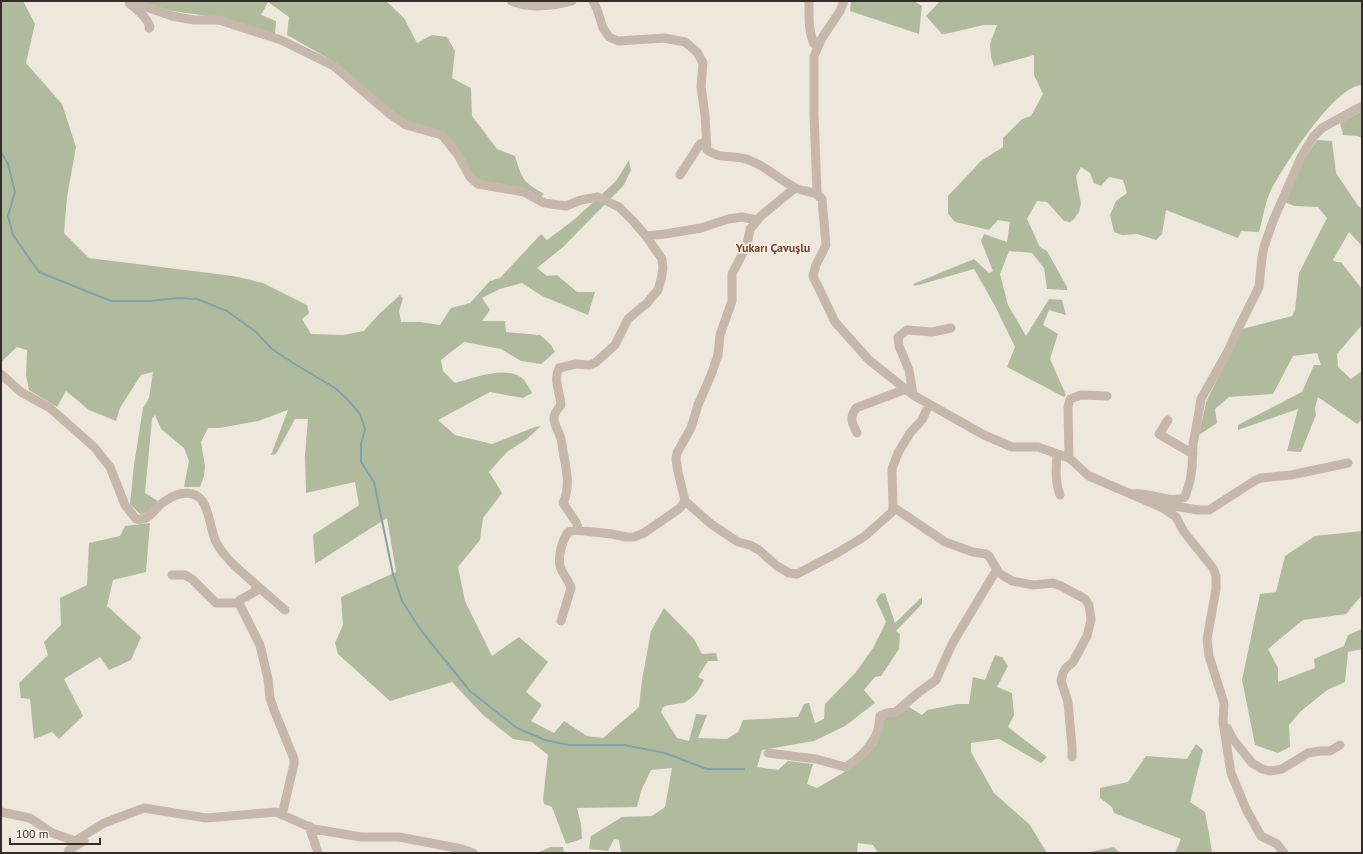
<svg xmlns="http://www.w3.org/2000/svg" width="1363" height="854" font-family="'PT Sans',sans-serif">
<rect width="100%" height="100%" fill="#eee7dc"/>
<path fill="#b0bb9e" d="M1,1H23L35,24L26,63L62,104L76,147L67,197L64,233L89,258L233,276L263,283L307,305L309,313L302,319L311,334L343,335L364,331L379,314L400,295L403,299L399,311L401,322H420L440,325L451,308L470,303L490,281L500,278L541,234L547,240L575,219L616,181L629,160L631,170L624,185L563,247L537,268L547,276L557,275L577,292H595L588,315L542,296L522,283L500,289L482,298L490,310L482,321H505L506,332L540,335L551,345L555,352L541,364L521,361L501,349L464,342L441,360L443,371L455,383C473,378 509,364 524,380C527,384 530,389 532,393L523,398L490,392L438,420L455,435L492,444L535,427L541,426L527,439L507,452L489,472L502,493L483,518L480,540L458,567L465,601L492,656L519,637L548,662L526,692L542,705L531,721L554,733L564,721L587,736L603,738L639,707L642,680L651,631L664,608L694,639L702,654L716,653L718,661H708L698,677L704,680C700,688 694,698 685,702C681,704 669,704 663,707L661,712L677,738L689,741L696,714L707,715L698,738L727,739L738,732L743,720L798,717L804,704L809,703L815,723L824,719L825,704L856,672L873,648L886,622L876,600L880,594L885,593L895,623L922,597V604L896,631L900,634L899,649L881,676L875,677L864,690L875,703L845,726L814,741L762,750L757,767L778,770L788,761L813,764L807,784L817,788L848,770L876,745L880,734L882,721L886,717L900,714L909,707L922,715L927,710L958,704H969L973,677L985,680L995,655L1002,657L1008,666L997,687L1012,693L1014,715L1008,727L1047,757L1041,763L999,739L971,743V752L994,793L1030,825L1047,853H878L873,845L858,843L857,853H621L619,840L614,839L608,851L589,849L591,836L622,817L652,816L665,807L672,768L651,770L641,791L637,807L577,808L581,824L582,839L566,844L552,807L544,804L543,799L548,755L532,742L513,739L483,715L452,682L390,701L338,654L335,643L343,625L341,597L396,572L387,518L315,564L313,535L359,505L355,482L306,493L305,455L308,419H295L276,454L271,455L288,410L258,421L220,428H208L201,442L205,466L204,476L200,487H184L189,461L184,448L161,429L155,415L152,419L145,493L158,501L149,511L141,515L130,504L134,465L143,408L149,398L153,372L141,375L120,408L116,421L89,410L66,391L57,407L29,390L26,375L27,350L17,347L1,362Z
M137,1H386L404,18L417,43L432,35L447,37L455,51L452,78L471,88L472,116L497,149L515,156C522,179 523,182 544,194L540,197L483,182L471,173L457,148L403,119L377,99L333,61L287,35L289,17L268,2L261,15L276,21L275,34L221,18L172,11Z
M851,1H914L922,6L919,34L850,11Z
M940,1H1362V85C1334,86 1284,166 1271,190C1265,202 1263,219 1259,232L1241,231L1238,238L1166,210L1162,234L1156,240L1137,234L1122,235L1114,232L1110,215L1116,201L1127,193L1123,180L1109,177L1101,186L1094,183L1090,173L1081,167L1076,176L1081,204L1079,212L1074,219L1070,222L1064,221L1047,202L1037,201L1027,219L1040,247L1047,251L1067,287V290L1047,289L1044,268L1032,253L1009,251L1000,274L1008,305L1026,336L1049,299L1062,300L1066,315L1049,310L1043,325L1058,334L1050,359L1066,395L1064,397L1007,367L1015,347L995,306L974,269L915,286L913,284L974,259L989,273L993,271L981,241L984,234L1007,242L1010,222L998,220L989,230L955,222L948,214V196L981,161L1003,147V138L1022,119L1031,116L1043,94L1034,75V55L994,66L991,57L990,44L997,25H984L945,34H942L926,16Z
M1362,111V138L1357,136L1343,135L1340,123Z
M1317,140L1332,141L1336,173L1359,207L1362,208V246L1349,232L1333,260L1336,262H1341L1362,289V325L1337,354L1338,367L1351,379L1362,371V419L1357,424L1318,397L1315,408L1316,415L1301,452L1287,451L1298,409L1238,430V425L1302,392L1314,365H1321L1317,353L1293,356L1273,394L1229,397L1215,409L1217,423L1199,435L1206,402L1242,329L1292,316L1295,310L1299,273L1327,218L1318,207L1294,206L1285,202L1300,166Z
M150,523L146,572L113,580L107,606L141,637L131,660L109,670L100,657L64,679L83,716L59,739L52,732L34,739L30,699L21,698L19,683L48,655L44,642L61,625L60,598L87,585L89,543L120,536L125,526Z
M1362,531V595L1346,614L1303,620L1268,649L1278,668V682L1315,668L1314,659L1344,646L1348,635L1362,629V649L1348,652L1345,682L1327,690L1300,712L1289,725L1290,747L1278,753L1255,745L1242,680L1260,594L1276,592L1285,556L1315,536Z
M1196,744L1203,750L1190,802L1205,812L1212,851L1209,853H1175L1181,839L1114,813L1112,807L1100,798V788L1128,782L1146,756L1187,759Z
M550,847H563L564,853H537Z
M1114,847L1120,853H1085Z"/>
<g fill="none" stroke-linecap="round" stroke-linejoin="round">
<path stroke="#7fa3a8" stroke-width="2" d="M1,152L8,164L15,192L8,216L13,235L39,272L111,301H150L178,298L197,299L227,311L256,332L272,349L293,363L335,388L347,399L360,414L365,429L361,444V462L374,482L393,574L402,601L423,633L470,691L517,728L545,740L569,745H624L665,753L707,769H744"/>
<path stroke="#c5b8aa" stroke-width="9" d="M129,1L172,16L194,20H219L281,40L334,66L391,115L406,125L442,135L458,155L470,177L478,184L524,192L544,203L566,206L581,200L598,197L619,207L634,222L646,236L662,259L663,268L661,280L658,290L647,303L628,319L615,345L595,363L589,365L576,364L559,368C553,380 560,392 561,405C558,409 554,413 554,418C554,425 558,430 560,436C562,440 562,446 563,451C566,468 571,486 563,503L576,522L579,530
M511,1C529,9 553,6 572,1
M593,1L597,9L603,28L609,37L618,41L664,38L685,42L697,52L703,63L701,87L705,115L707,150C720,160 734,154 749,160C766,166 778,179 794,187C804,193 813,189 822,199L826,245L816,265L813,276L835,322L869,360L913,395L984,435L1012,447H1038L1069,458L1089,476L1163,508L1176,517L1184,532L1213,568L1216,576V589L1207,639L1209,656L1224,703L1223,722L1231,773L1246,809L1261,836L1277,844L1284,853
M809,1C809,15 808,30 814,44L818,46
M129,3C137,10 147,17 150,27L149,28
M680,175L700,144L706,142
M795,188L762,215L750,229L747,245L732,274V301L720,335L718,355L711,375L698,405L691,428L677,453L676,459L678,472L685,501L711,524L738,542L750,545L759,550L777,566L789,573L797,574L839,552L865,536L892,512L893,507L892,469L898,453L910,433L922,420L929,404
M817,193L814,114V56L822,38L840,11L844,1
M646,236L665,234L701,228L728,219L742,217L757,220
M1,374L21,392L50,408L94,447L110,467L125,505L136,519C138,519 140,520 142,519C149,519 155,509 161,504C165,501 174,495 180,494C212,487 207,527 217,544C227,561 241,571 255,584L256,591L240,600L239,603L260,645L268,679L270,698L274,710L294,759V764L282,815
M913,395L909,370L899,346L898,337L907,330L932,332L951,328
M1168,420L1159,434L1193,454
M857,433C852,422 849,419 856,408L906,389
M1057,454C1056,468 1055,482 1060,495
M1069,458L1068,407L1070,399L1081,395L1107,396
M1133,494C1150,491 1170,505 1185,497L1190,481L1192,468L1193,444L1196,429L1201,399L1228,351L1237,331L1259,287L1262,257L1264,247L1273,221L1301,157L1313,137L1322,128L1362,106
M1163,504L1198,510H1209L1256,480L1261,478L1291,475L1348,463
M893,507L945,542L973,552L986,554L989,556L999,573L1012,581L1033,585L1053,583L1061,586L1085,599L1089,605L1091,620L1087,636L1073,662L1066,668L1063,673L1061,681L1068,702L1072,747V757
M172,575H185L192,579L216,603H239
M255,584L285,610
M561,621L571,588C569,580 562,574 560,566C558,555 562,541 568,532L575,530L612,534L626,537H634L644,533L680,508L685,501
M1227,728L1233,739L1252,763L1262,769L1270,771L1282,769L1308,753L1320,751H1330L1340,745
M768,753L816,759L845,767C857,761 870,748 876,735C879,730 879,722 880,716L887,713L896,712L919,692L936,680L952,644L997,569
M1,812L30,818L52,833L75,841L104,823L144,808L206,818L276,812L314,829L361,837H399L462,849L473,853
M309,826L318,853
M68,853L69,850L84,841"/>
</g>
<g text-anchor="middle" dominant-baseline="central" stroke-width="3.5" stroke-linejoin="round" paint-order="stroke">
<g font-size="12" font-weight="bold" fill="#77432c" stroke="#f7f1e8">
<text x="773" y="247">Yukarı Çavuşlu</text>
</g>
</g>
<rect width="1363" height="854" fill="none" stroke="#332c28" stroke-width="4"/>
<path d="M10 838v6h90v-6" fill="none" stroke="#332c28" stroke-width="2"/>
<text x="16" y="838" font-size="12" fill="#332c28" stroke="#f7f1e8" stroke-width="3" paint-order="stroke">100 m</text>
</svg>
